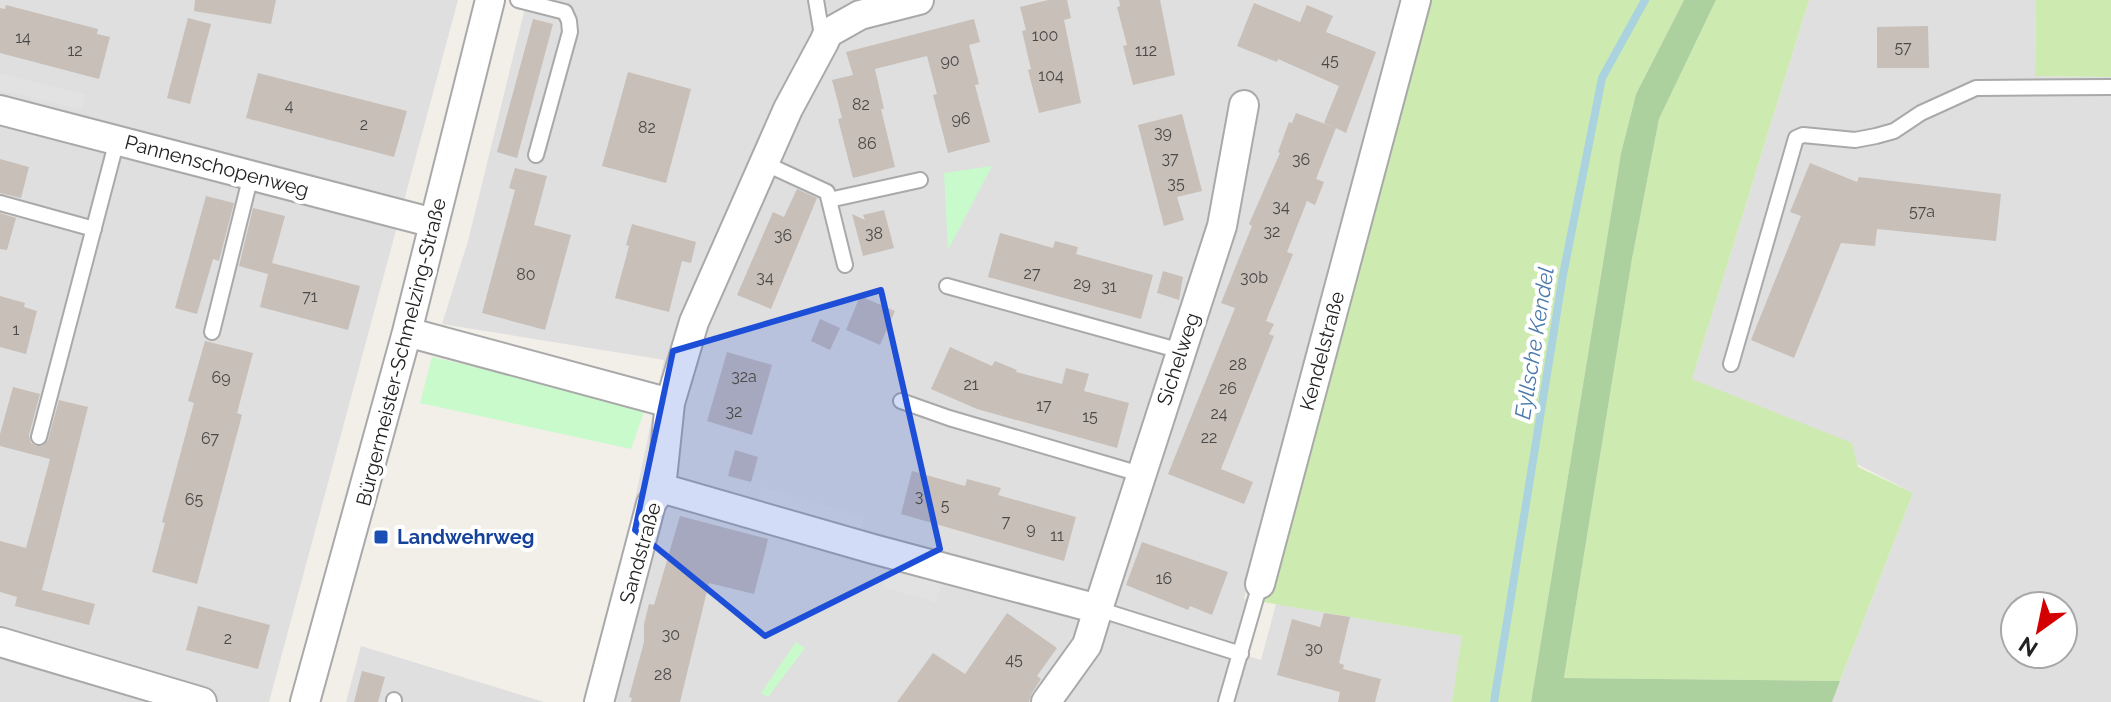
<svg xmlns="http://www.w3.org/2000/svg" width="2111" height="702" font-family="Raleway,sans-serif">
<rect width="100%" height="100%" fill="#f2efe9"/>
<path fill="#e0dfdf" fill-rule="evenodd" d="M0,0H458L269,702H0Z
M527,0H1406L1244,599L1263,602L1248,656L1261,660L1276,604L1463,636L1452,702H593L664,360L442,324L468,241Z
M1809,0H2036L2035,76L2111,77V702H1832L1913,493L1692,379ZM2015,606H2063V654H2015Z
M361,646L544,702H346Z"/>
<path fill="#cdebb0" d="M1428,0H1684L1636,94L1621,153L1531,702H1452L1462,636L1263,602Z
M1716,0H1817H1809L1692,379L1852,443L1858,467L1913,493L1840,681L1564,678L1632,259L1659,119Z
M2036,0H2111V77L2035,76Z"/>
<path fill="#add19e" d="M1684,0H1716L1659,119L1632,259L1564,678L1840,681L1832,702H1531L1621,153L1636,94Z"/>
<path fill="#c8facc" d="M992,166L948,250L944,173Z
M432,357L646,406L631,449L420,403Z
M796,642L805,648L768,697L761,693Z"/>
<path fill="#e2e2e2" d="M0,73L86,95L82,110L0,90Z
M762,487L864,517L858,538L756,507Z
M887,567L942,582L936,602L882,587Z"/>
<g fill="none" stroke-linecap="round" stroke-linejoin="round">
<path stroke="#aad3df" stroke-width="8" d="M1494,702L1563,275L1602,78L1645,0"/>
</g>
<path fill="#c7bfb8" d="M195,0H276L271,24L194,11Z
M1048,0H1067L1071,18L1064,20L1081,103L1039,113L1028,70L1031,69L1022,31L1026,30L1020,7Z
M1119,0H1160L1175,75L1133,85L1123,46L1127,45L1117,7L1120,6Z
M1254,3L1300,22L1307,5L1333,16L1326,32L1376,52L1346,133L1336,128L1316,179L1324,182L1315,205L1307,201L1287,252L1293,254L1266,321L1274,324L1269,334L1274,336L1221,469L1253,482L1244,504L1168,474L1235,308L1221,303L1252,226L1249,224L1280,153L1278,152L1289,122L1292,123L1296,113L1336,128L1324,123L1339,86L1278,59L1277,62L1237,46Z
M6,5L98,29L97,34L110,37L99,79L0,53V8L5,9Z
M188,18L211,24L190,104L167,98Z
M533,19L553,24L517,158L497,152Z
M974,19L980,42L969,45L979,84L975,85L990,142L948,153L933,95L937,94L927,56L875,69L884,109H881L895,167L853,178L838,119L842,118L832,80L853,75L846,52Z
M1928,26L1929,68H1877V27Z
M628,72L691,89L666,183L602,166Z
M258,73L407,111L394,157L246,118Z
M1182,114L1202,191L1177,197L1184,220L1164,226L1138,125Z
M0,159L29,167L21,198L0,193Z
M1810,163L1857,182L1859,177L2001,194L1996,241L1877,229L1875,246L1841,243L1794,358L1751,340L1801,216L1790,212Z
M515,168L547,176L534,225L571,235L545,330L482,313L515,190L509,188Z
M797,189L817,198L771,309L737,295L773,212L784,217Z
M206,196L234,203L219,261L213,259L197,314L175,308Z
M253,208L285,216L272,263L360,286L348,330L260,307L268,274L239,266Z
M884,210L894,248L863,256L852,214L865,220L863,215Z
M0,213L16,218L7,250L0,249Z
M632,224L696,242L691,263L682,261L669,312L615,298L629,246L626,245Z
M1000,233L1053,248L1055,241L1078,247L1076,254L1153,275L1141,319L988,277Z
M1163,271L1183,277L1179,300L1157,293Z
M0,296L25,303L24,307L37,311L26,354L0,347Z
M860,296L895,311L880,345L846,330Z
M820,319L840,328L830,350L811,341Z
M205,341L253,353L237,413L242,415L197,584L152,572L165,523L162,522L194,403L188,401Z
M950,347L992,366L995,361L1017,370L1016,372L1062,384L1066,368L1089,374L1084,391L1129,403L1117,448L977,409L931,389Z
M727,352L772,365L752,435L707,421Z
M13,387L40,394L29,435L31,443L36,446H42L48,440L59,400L88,407L42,590L95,604L89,625L15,606L17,597L0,592V541L26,548L50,459L0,446V434Z
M735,450L758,457L751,482L728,476Z
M912,471L965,486L967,479L1001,488L998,495L1076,517L1064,561L901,514Z
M680,516L768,539L764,556L754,594L709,583L680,702H631L632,698L629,697L644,642V624L649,604L654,605Z
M1142,542L1228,572L1212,615L1190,606L1188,610L1126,585Z
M198,606L270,625L258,669L186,650Z
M1007,613L1057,648L1037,676L1041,679L1032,693L1029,702H897L933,653L965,674Z
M1324,613L1350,617L1339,663L1344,665L1343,669L1381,679L1375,702H1338L1340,692L1277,675L1292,619L1320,627Z
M362,671L385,677L378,702H354Z"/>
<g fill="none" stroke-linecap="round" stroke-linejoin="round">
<defs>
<path id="lane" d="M518,0L565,12L569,21L570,32L536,155
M816,0L823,41
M764,163L827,192L845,265
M829,200L920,180
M0,203L94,229
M947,286L1181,351
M212,332L251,175
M1731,364L1796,138L1803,135L1855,140L1876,136L1894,131L1921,113L1976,88L2111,87
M901,401L949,418L1140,474
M39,437L117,140
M1098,609L1241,654
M394,702V700
M1226,702L1260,584"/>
<path id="street" d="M0,110L434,223
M407,332L670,403
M661,488L873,549L1098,609L1087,645L1046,702
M1260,584L1416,0
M1098,609L1222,226L1244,105
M0,642L202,702
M305,702L407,332L490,0
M599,702L651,504L661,488L670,403L694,322L788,109L824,42L828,33L860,15L919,0"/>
</defs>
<use href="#lane" stroke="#a9a9a9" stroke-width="18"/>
<use href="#street" stroke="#a9a9a9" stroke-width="32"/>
<use href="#lane" stroke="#fff" stroke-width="14"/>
<use href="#street" stroke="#fff" stroke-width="28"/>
</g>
<path fill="#1d4ed8" fill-opacity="0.2" stroke="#1d4ed8" stroke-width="6" stroke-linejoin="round" d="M881,290L940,549L765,636L635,530L673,351Z"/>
<rect fill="#1a4fb4" stroke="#fff" stroke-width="3" x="373" y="529" width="16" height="16" rx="4"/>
<g text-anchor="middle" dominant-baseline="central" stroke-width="8" stroke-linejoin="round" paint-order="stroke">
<g font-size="16" fill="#4b4948">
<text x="1045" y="35">100</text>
<text x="23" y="37">14</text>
<text x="1903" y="47">57</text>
<text x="75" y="50">12</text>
<text x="1146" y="50">112</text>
<text x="950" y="60">90</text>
<text x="1330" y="60">45</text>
<text x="1051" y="75">104</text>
<text x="861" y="104">82</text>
<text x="289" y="105">4</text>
<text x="961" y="118">96</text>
<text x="364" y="124">2</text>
<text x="647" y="127">82</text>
<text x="1163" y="132">39</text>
<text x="867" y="143">86</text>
<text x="1170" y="158">37</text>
<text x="1301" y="159">36</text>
<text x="1176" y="183">35</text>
<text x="1281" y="206">34</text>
<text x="1922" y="211">57a</text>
<text x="1272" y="231">32</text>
<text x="874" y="233">38</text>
<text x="783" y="235">36</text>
<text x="1032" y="273">27</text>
<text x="526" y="274">80</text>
<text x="765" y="277">34</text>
<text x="1254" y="277">30b</text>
<text x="1082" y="283">29</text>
<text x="1109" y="286">31</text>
<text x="310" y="296">71</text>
<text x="16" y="329">1</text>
<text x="1238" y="364">28</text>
<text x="744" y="376">32a</text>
<text x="221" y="377">69</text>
<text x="971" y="384">21</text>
<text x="1228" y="388">26</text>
<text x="1044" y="405">17</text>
<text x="734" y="411">32</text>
<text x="1219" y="413">24</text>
<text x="1090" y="416">15</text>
<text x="1209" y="437">22</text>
<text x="210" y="438">67</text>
<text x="919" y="496">3</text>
<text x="194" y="499">65</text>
<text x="945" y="505">5</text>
<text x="1006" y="521">7</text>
<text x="1031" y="528">9</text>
<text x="1057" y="535">11</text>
<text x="1164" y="578">16</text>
<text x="671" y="634">30</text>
<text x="228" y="638">2</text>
<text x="1314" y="648">30</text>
<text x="1014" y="659">45</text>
<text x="663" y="674">28</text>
</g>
<g font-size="20" fill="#222" stroke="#fff">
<text transform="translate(217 166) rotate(15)">Pannenschopenweg</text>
<text transform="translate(1322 351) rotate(-75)">Kendelstraße</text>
<text transform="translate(401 352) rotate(-76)">Bürgermeister-Schmelzing-Straße</text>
<text transform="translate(1178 359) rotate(-72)">Sichelweg</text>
<text transform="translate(640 553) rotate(-74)">Sandstraße</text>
</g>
<g font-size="20" font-weight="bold" fill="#164399" stroke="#fff" text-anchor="start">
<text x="397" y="537">Landwehrweg</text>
</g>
<g font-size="22" font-style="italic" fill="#4a7aab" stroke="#fff">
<text transform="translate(1534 343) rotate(-81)">Eyllsche Kendel</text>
</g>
</g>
<g transform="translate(2039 630) rotate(213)"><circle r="38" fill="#ffffff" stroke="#a7a7a7" stroke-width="2"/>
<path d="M0-6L14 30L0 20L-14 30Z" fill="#d40000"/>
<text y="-12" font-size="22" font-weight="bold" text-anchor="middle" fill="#222222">N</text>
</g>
</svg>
